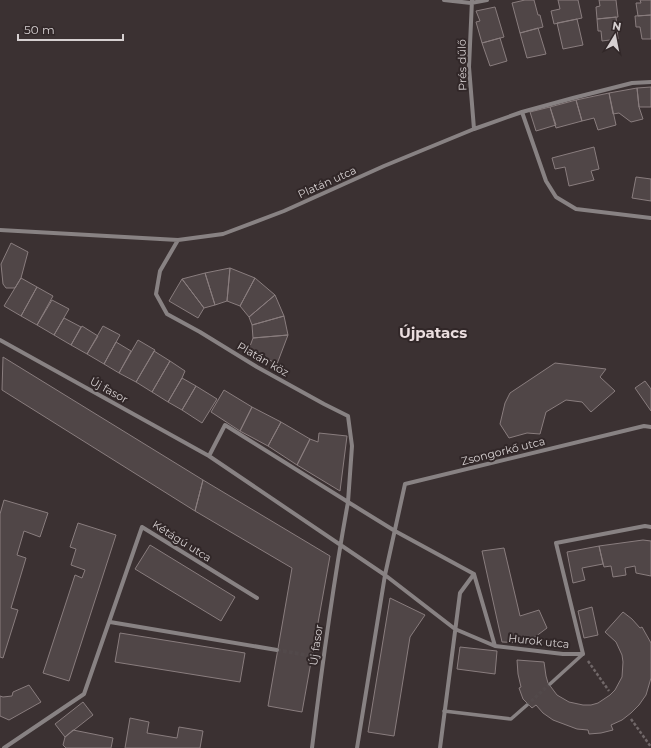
<svg xmlns="http://www.w3.org/2000/svg" width="651" height="748" font-family="Montserrat,sans-serif">
<rect width="100%" height="100%" fill="#3b3132"/>
<path fill="#504647" stroke="#897d7e" d="M525,0H534L538,15H540L543,27L520,33L512,3Z
M558,0H578L582,18L554,24L551,11L560,9Z
M599,0H616L618,17L597,19L596,7L600,6Z
M640,0H651V15L638,16L636,3H641Z
M495,7L504,37L482,43L476,22L480,21L476,11Z
M651,15V39H642L640,27H636L635,16Z
M616,17L618,39L602,41L601,31H598L597,19Z
M577,19L583,45L563,49L557,23Z
M538,28L546,54L527,58L520,33Z
M500,38L507,61L490,66L482,43Z
M651,87V107H639L637,88Z
M637,88L639,107L643,119L631,122L619,113L613,114L609,93Z
M609,93L616,125L598,130L594,118L582,121L576,100Z
M576,100L582,121L556,128L550,107Z
M550,107L556,125L536,131L530,112Z
M594,147L599,169L591,171L594,180L569,186L565,167L555,169L552,158Z
M636,177L651,179V201L632,198Z
M11,243L28,252L21,278L15,288H6L3,284L1,264Z
M230,268L227,301L215,305L205,273Z
M230,268L255,278L240,306L227,301Z
M205,273L215,305L204,308L182,279Z
M21,278L37,287L21,316L4,306Z
M255,278L275,295L249,317L240,306Z
M182,279L204,308L198,318L169,301Z
M37,287L53,296L37,325L21,316Z
M275,295L284,316L252,325L249,317Z
M52,300L69,309L54,335L37,325Z
M284,316L288,335L253,338L252,325Z
M64,318L81,327L71,345L54,335Z
M82,326L98,336L87,354L71,345Z
M103,326L120,335L104,364L87,354Z
M288,335L277,364L249,349L253,338Z
M138,340L155,350L136,382L119,373Z
M116,342L131,351L119,373L104,364Z
M154,351L170,361L152,392L136,382Z
M3,357L203,480L195,511L2,390Z
M170,361L185,371L182,378L168,402L152,392Z
M555,363L606,369L600,377L615,391L591,412L582,402L566,400L546,412L540,434L527,433L509,438L500,424L505,403L510,393Z
M182,378L196,386L182,410L168,402Z
M645,381L651,389V411L635,388Z
M196,386L217,399L202,423L182,410Z
M224,390L252,407L240,431L211,412Z
M252,407L281,422L268,446L240,431Z
M281,422L310,439L297,465L268,446Z
M319,433L347,436L340,491L297,465L310,439L318,442Z
M203,480L330,556L302,712L268,706L292,568L195,511Z
M4,500L48,513L40,537L24,531L17,555L26,558L11,608L18,610L3,658L0,657V514Z
M78,523L116,535L69,681L43,673L75,575L82,578L85,570L71,565L76,549L70,547Z
M643,540L651,541V576L636,573L635,566L625,568L626,575L613,577L611,566L604,567L599,546Z
M150,545L235,597L221,621L135,569Z
M599,546L603,564L582,568L585,580L573,583L567,552Z
M504,548L520,616L539,610L547,628L527,643L502,642L482,551Z
M390,598L425,615L410,637L394,736L368,732Z
M592,607L598,635L584,638L578,611Z
M623,612L632,619L640,628L642,627L651,643V678L646,695L639,705L631,713L622,720L611,725L613,730L601,733L589,734L588,730L577,729L553,720L543,713L536,705L532,708L523,699L519,688L521,687L518,674L517,660L544,662L546,676L548,683L557,695L569,702L583,705H591L598,703L610,695L615,690L622,677L623,662L622,655L616,642L605,632Z
M120,633L245,653L240,682L115,662Z
M460,647L497,651L495,674L457,669Z
M29,685L41,702L9,720L0,716V696L3,697L12,696L13,692Z
M83,702L93,715L65,737L55,724Z
M130,718L149,722L147,733L177,738L179,727L203,731L200,748H125Z
M73,730L113,738L111,748H66L63,745L65,737Z"/>
<g fill="none" stroke-linecap="round" stroke-linejoin="round">
<path stroke="#52494a" stroke-width="3.5" stroke-dasharray="3.5 2" stroke-linecap="butt" d="M527,705L550,684"/>
<path stroke="#52494a" stroke-width="4" stroke-dasharray="4 2" stroke-linecap="butt" d="M277,650L323,658"/>
<path stroke="#716869" stroke-width="2.5" stroke-dasharray="3 2" stroke-linecap="butt" d="M588,661L609,691
M631,719L651,747"/>
<path stroke="#888283" stroke-width="3.5" d="M550,684L583,654
M444,711L511,719L527,705"/>
<path stroke="#888283" stroke-width="4" d="M444,0L471,3L487,0
M472,0L469,67L474,129
M522,112L546,181L556,197L576,209L651,218
M0,230L178,240L223,234L284,211L384,166L474,129L522,112L573,98L632,83L651,82
M178,240L160,271L156,294L167,314L200,332L257,367L324,404L348,416L352,446L348,502L395,531L474,574
M0,340L209,456L225,425L348,502C333,584 322,666 312,748
M209,456L385,575L455,629L495,646
M474,574L495,646L563,654H583L556,543L645,526L651,527
M110,622L277,650
M4,748L84,694L142,527L257,598
M357,748L385,575L405,484L644,426L651,427
M440,748L460,593L474,574"/>
</g>
<g text-anchor="middle" dominant-baseline="central" stroke-width="4" stroke-linejoin="round" paint-order="stroke">
<g font-size="11" fill="#d6d0d1" stroke="#312728">
<text transform="translate(462 65) rotate(-91)">Prés dűlő</text>
<text transform="translate(327 182) rotate(-24)">Platán utca</text>
<text transform="translate(263 359) rotate(30)">Platán köz</text>
<text transform="translate(109 390) rotate(29)">Új fasor</text>
<text transform="translate(503 451) rotate(-14)">Zsongorkő utca</text>
<text transform="translate(182 541) rotate(32)">Kétágú utca</text>
<text transform="translate(539 641) rotate(6)">Hurok utca</text>
<text transform="translate(316 645) rotate(-82)">Új fasor</text>
</g>
<g font-size="15" font-weight="bold" fill="#eaddde" stroke="#312728">
<text x="433" y="332">Újpatacs</text>
</g>
</g>
<g transform="translate(615 36) rotate(10)" stroke="#312728" stroke-width="3" paint-order="stroke">
<path d="M0-3L7 15L0 10L-7 15Z" fill="#d6d0d1"/>
<text y="-6" font-size="11" font-weight="bold" text-anchor="middle" fill="#d6d0d1">N</text>
</g>
<path d="M18 34v6h105v-6" fill="none" stroke="#d6d0d1" stroke-width="2"/>
<text x="24" y="34" font-size="12" fill="#d6d0d1" stroke="#312728" stroke-width="3" paint-order="stroke">50 m</text>
</svg>
